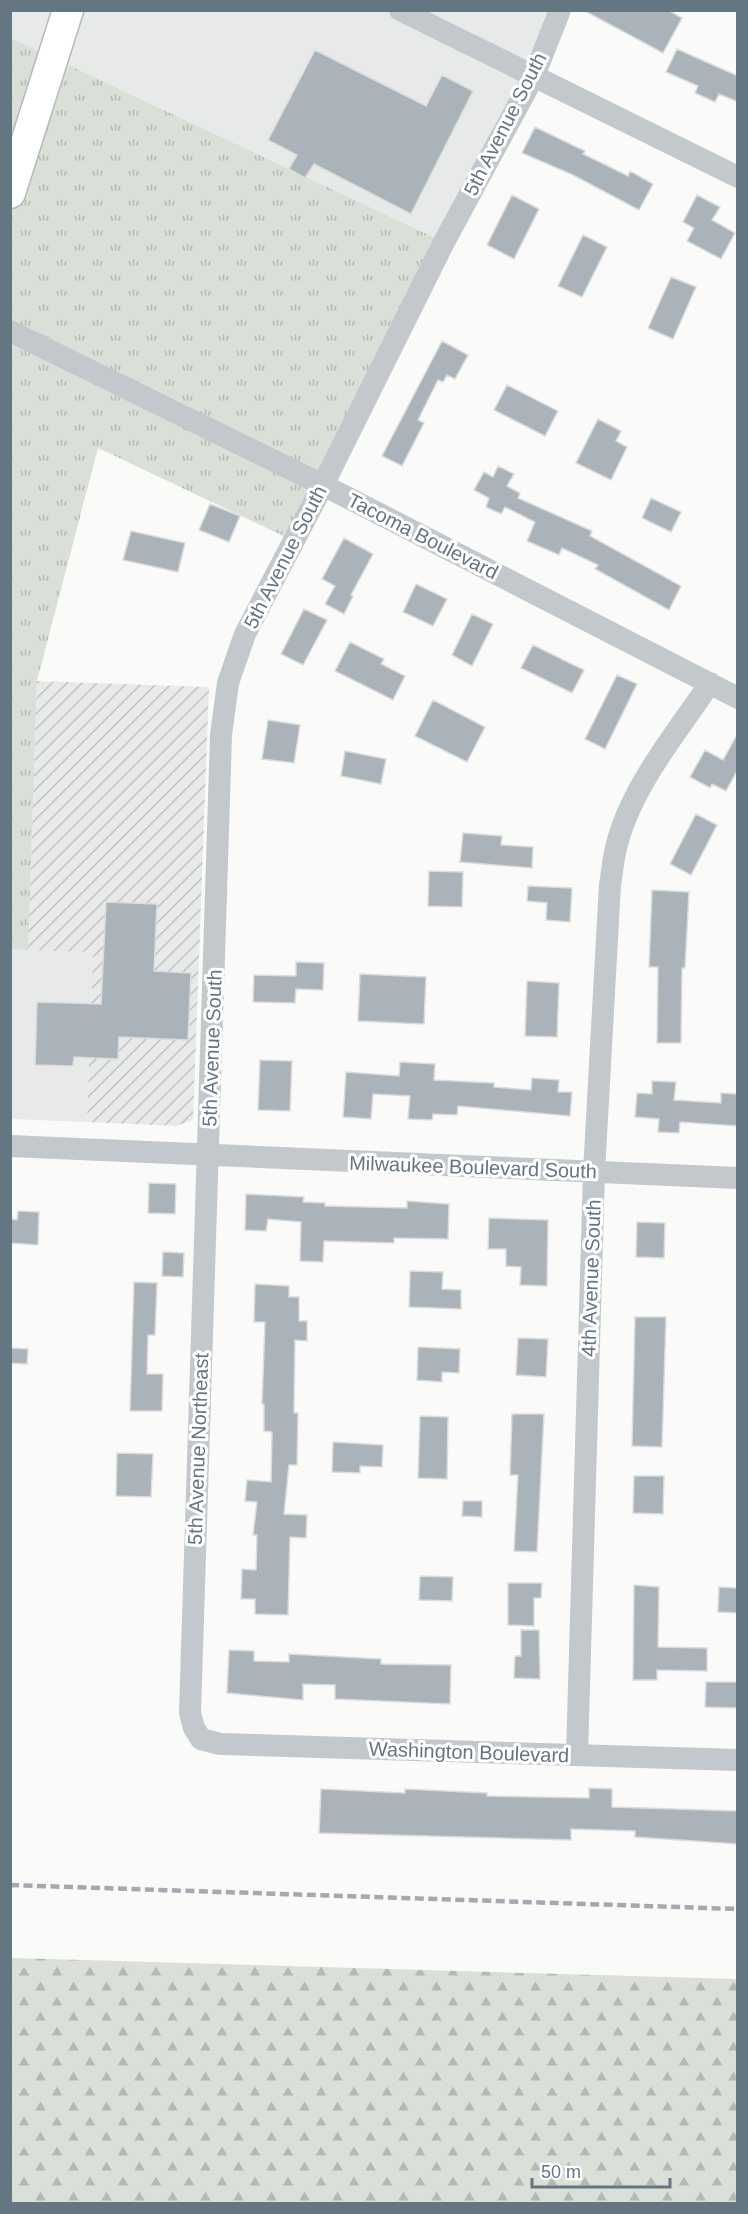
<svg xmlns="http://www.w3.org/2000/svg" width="748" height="2214" font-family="Helvetica,sans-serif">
<defs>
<pattern id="industrial-furrows" width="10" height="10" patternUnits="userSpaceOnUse" patternTransform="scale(1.5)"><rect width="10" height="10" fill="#e8e9e9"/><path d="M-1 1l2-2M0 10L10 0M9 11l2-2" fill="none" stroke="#c0c1c2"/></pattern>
<pattern id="grass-tufts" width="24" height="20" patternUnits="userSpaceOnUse" patternTransform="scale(1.5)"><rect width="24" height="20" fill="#dadfd7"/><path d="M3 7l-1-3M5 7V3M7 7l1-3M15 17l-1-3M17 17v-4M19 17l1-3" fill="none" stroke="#b4b9b4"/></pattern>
<pattern id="forest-firs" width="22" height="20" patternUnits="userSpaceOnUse" patternTransform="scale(1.5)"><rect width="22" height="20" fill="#dadfd7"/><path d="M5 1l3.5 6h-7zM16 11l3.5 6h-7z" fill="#b4b9b4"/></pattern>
</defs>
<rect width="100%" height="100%" fill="#fafaf8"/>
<path fill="#e8e9e9" d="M11,11H560L444,242L11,38Z
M11,949L93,952L87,1122L11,1119Z"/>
<path fill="url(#industrial-furrows)" d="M37,681L209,687L193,1120L176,1126L87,1122L93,952L28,950Z"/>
<path fill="url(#grass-tufts)" d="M11,38L444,242L294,541L98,448L37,681L28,950L11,949Z"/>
<path fill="url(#forest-firs)" d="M11,1958L737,1979V2203H11Z"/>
<path fill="#aab3b9" stroke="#dcdcda" stroke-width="1.5" d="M583,10H668L682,18L663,53Z
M677,49L738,76V102L719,94L715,102L695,93L698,86L666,72Z
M315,50L426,106L442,75L473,91L411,214L314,164L305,178L289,169L297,155L268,140Z
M535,127L585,151L583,154L628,176L630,171L653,184L639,210L573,175L522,153Z
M512,195L539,209L514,259L487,245Z
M697,195L720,207L712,220L735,233L721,259L687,241L694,228L683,222Z
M583,235L607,247L582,297L558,286Z
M671,277L696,287L673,339L648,328Z
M442,341L468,355L455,379L447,375L443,382L438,380L418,420L424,423L402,466L382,456Z
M507,385L558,411L545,436L494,410Z
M598,419L621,431L616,441L627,447L611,480L576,463Z
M498,466L514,474L507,486L520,493L518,498L592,531L590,536L681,586L669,610L595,569L598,565L562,548L559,555L527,541L535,522L505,507L501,514L486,507L489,498L474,490L484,472L493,477Z
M651,498L681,512L671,532L642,518Z
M210,504L240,516L229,542L199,530Z
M131,531L185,543L178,572L123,560Z
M344,538L373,554L351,595L353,596L344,614L325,604L335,586L322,579Z
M416,584L447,599L433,626L403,612Z
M304,609L327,620L303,665L281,654Z
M472,614L493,624L472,666L452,655Z
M350,642L384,659L381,664L405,676L393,700L335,671Z
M533,645L584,670L572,693L521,668Z
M617,675L637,684L605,749L585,739Z
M433,700L485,727L467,762L415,736Z
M268,720L300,725L294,763L262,759Z
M738,733V769L726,791L712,784L710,788L690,777L705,750L723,760Z
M345,751L386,759L381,784L341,776Z
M696,814L717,825L691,875L670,864Z
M463,833L502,836L501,845L533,847L532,868L460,862Z
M429,871L463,872L462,907L428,906Z
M528,886L572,888L570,922L546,920L547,903L527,901Z
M652,890L689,892L685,968H682L681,1043H657L658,967H649Z
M106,902L157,904L154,971L191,973L188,1040L119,1037L118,1059L74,1057L73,1066L35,1065L37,1002L101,1004Z
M296,962L324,963L323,990L296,989L295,1003L253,1002L254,975L296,976Z
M360,974L426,977L424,1024L358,1021Z
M527,981L559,983L557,1037L525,1036Z
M260,1060L292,1061L290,1111L258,1110Z
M400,1062L435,1064L434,1080L494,1083V1087L531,1090L532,1078L559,1080L558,1092H572L570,1116L458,1106L457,1115L433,1114L432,1120L408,1119L410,1096L373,1094L371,1119L343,1117L346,1072L399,1076Z
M652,1081L676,1082L674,1100L721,1103V1093L738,1094V1126L680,1122L679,1133L658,1132L659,1119L635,1117L637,1093L652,1094Z
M149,1183L176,1184L175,1214L148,1213Z
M246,1194L304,1197L303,1202L325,1203V1206L407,1208V1201L449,1204L448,1239L394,1238V1243L324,1241L323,1262L300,1261L301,1222L268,1219L266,1231L245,1230Z
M18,1211L39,1212L38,1245L10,1243V1219L17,1220Z
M489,1218L548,1220L547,1286L520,1285L521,1267L506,1266V1249H488Z
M637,1222L665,1223L664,1258L636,1257Z
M163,1252L184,1253L183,1277L162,1276Z
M410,1271L443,1272L442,1289L461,1290V1309L409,1307Z
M134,1282L157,1283L155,1335H148L147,1374H163L162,1411H130Z
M255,1284L289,1286V1297H299V1321H307V1341L295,1340L294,1413H298L297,1465H289L284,1514L307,1515L306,1538L290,1537L288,1615L255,1614V1599H241L242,1569L256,1570L257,1535H253L257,1502L245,1501L247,1480L271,1482L272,1432L264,1431V1404H262L265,1322H254Z
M635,1317H666L662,1447L632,1446Z
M518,1338L548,1339L546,1377L516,1375Z
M418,1347L460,1349L459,1373L442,1372V1382L417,1380Z
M10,1348L28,1349L27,1364L10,1363Z
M512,1414H544L537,1552L514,1551L518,1475H510Z
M420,1416L448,1417L447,1479L418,1478Z
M333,1442L383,1445L382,1467L360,1466V1473L332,1472Z
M117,1453L153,1454L151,1497L116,1496Z
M634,1476H664L663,1514L633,1513Z
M463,1501H482V1517L462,1516Z
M420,1576L453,1577L452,1601L419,1600Z
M508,1583H542L541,1598H534V1626L508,1625Z
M634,1585L659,1587L658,1647L707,1648V1671L657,1670V1680H633Z
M719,1587L738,1588V1613L718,1612Z
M521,1630H539L540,1679L514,1678L515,1656H521Z
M229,1650L254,1651V1661L289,1662V1654L381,1659V1664L451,1665L450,1704L335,1699V1685L303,1684V1700L227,1693Z
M706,1682H738V1708L705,1707Z
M589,1788L612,1789V1807L738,1811V1844L635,1837V1831L571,1829V1840L319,1833L321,1789L405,1793V1789L487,1793V1796L589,1798Z"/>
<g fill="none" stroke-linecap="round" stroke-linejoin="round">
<defs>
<path id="major" d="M10,193L68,10"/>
</defs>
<use href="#major" stroke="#b5babe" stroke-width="33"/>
<path stroke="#c3c8cc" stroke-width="22" d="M400,10L738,177
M560,10L534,76L444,242L323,485L245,634L228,683L221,735L190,1713L194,1728L201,1739L220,1744L738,1760
M10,331L323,485L738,698
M10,1146L738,1178
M577,1755L594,1172L610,885C612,873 613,860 616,848C630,788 676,734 710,683"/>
<use href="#major" stroke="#fff" stroke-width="30"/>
<path stroke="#a2aab0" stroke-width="4.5" stroke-dasharray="9 4.5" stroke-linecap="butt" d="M10,1885L738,1909"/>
</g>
<g text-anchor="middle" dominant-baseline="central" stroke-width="6" stroke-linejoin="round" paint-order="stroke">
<g font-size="20" fill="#657683" stroke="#fff">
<text transform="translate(505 124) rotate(-63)">5th Avenue South</text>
<text transform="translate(423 536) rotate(27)">Tacoma Boulevard</text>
<text transform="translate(285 557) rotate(-63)">5th Avenue South</text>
<text transform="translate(212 1048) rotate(-88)">5th Avenue South</text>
<text transform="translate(473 1167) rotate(2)">Milwaukee Boulevard South</text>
<text transform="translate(591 1278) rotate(-88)">4th Avenue South</text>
<text transform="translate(198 1449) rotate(-88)">5th Avenue Northeast</text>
<text transform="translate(469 1752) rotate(2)">Washington Boulevard</text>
</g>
</g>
<rect width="748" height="2214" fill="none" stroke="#657683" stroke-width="24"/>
<path d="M532 2178v9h138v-9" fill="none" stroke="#657683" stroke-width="3"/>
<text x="541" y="2178" font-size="18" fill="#657683" stroke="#ffffff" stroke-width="4.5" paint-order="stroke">50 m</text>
</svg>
